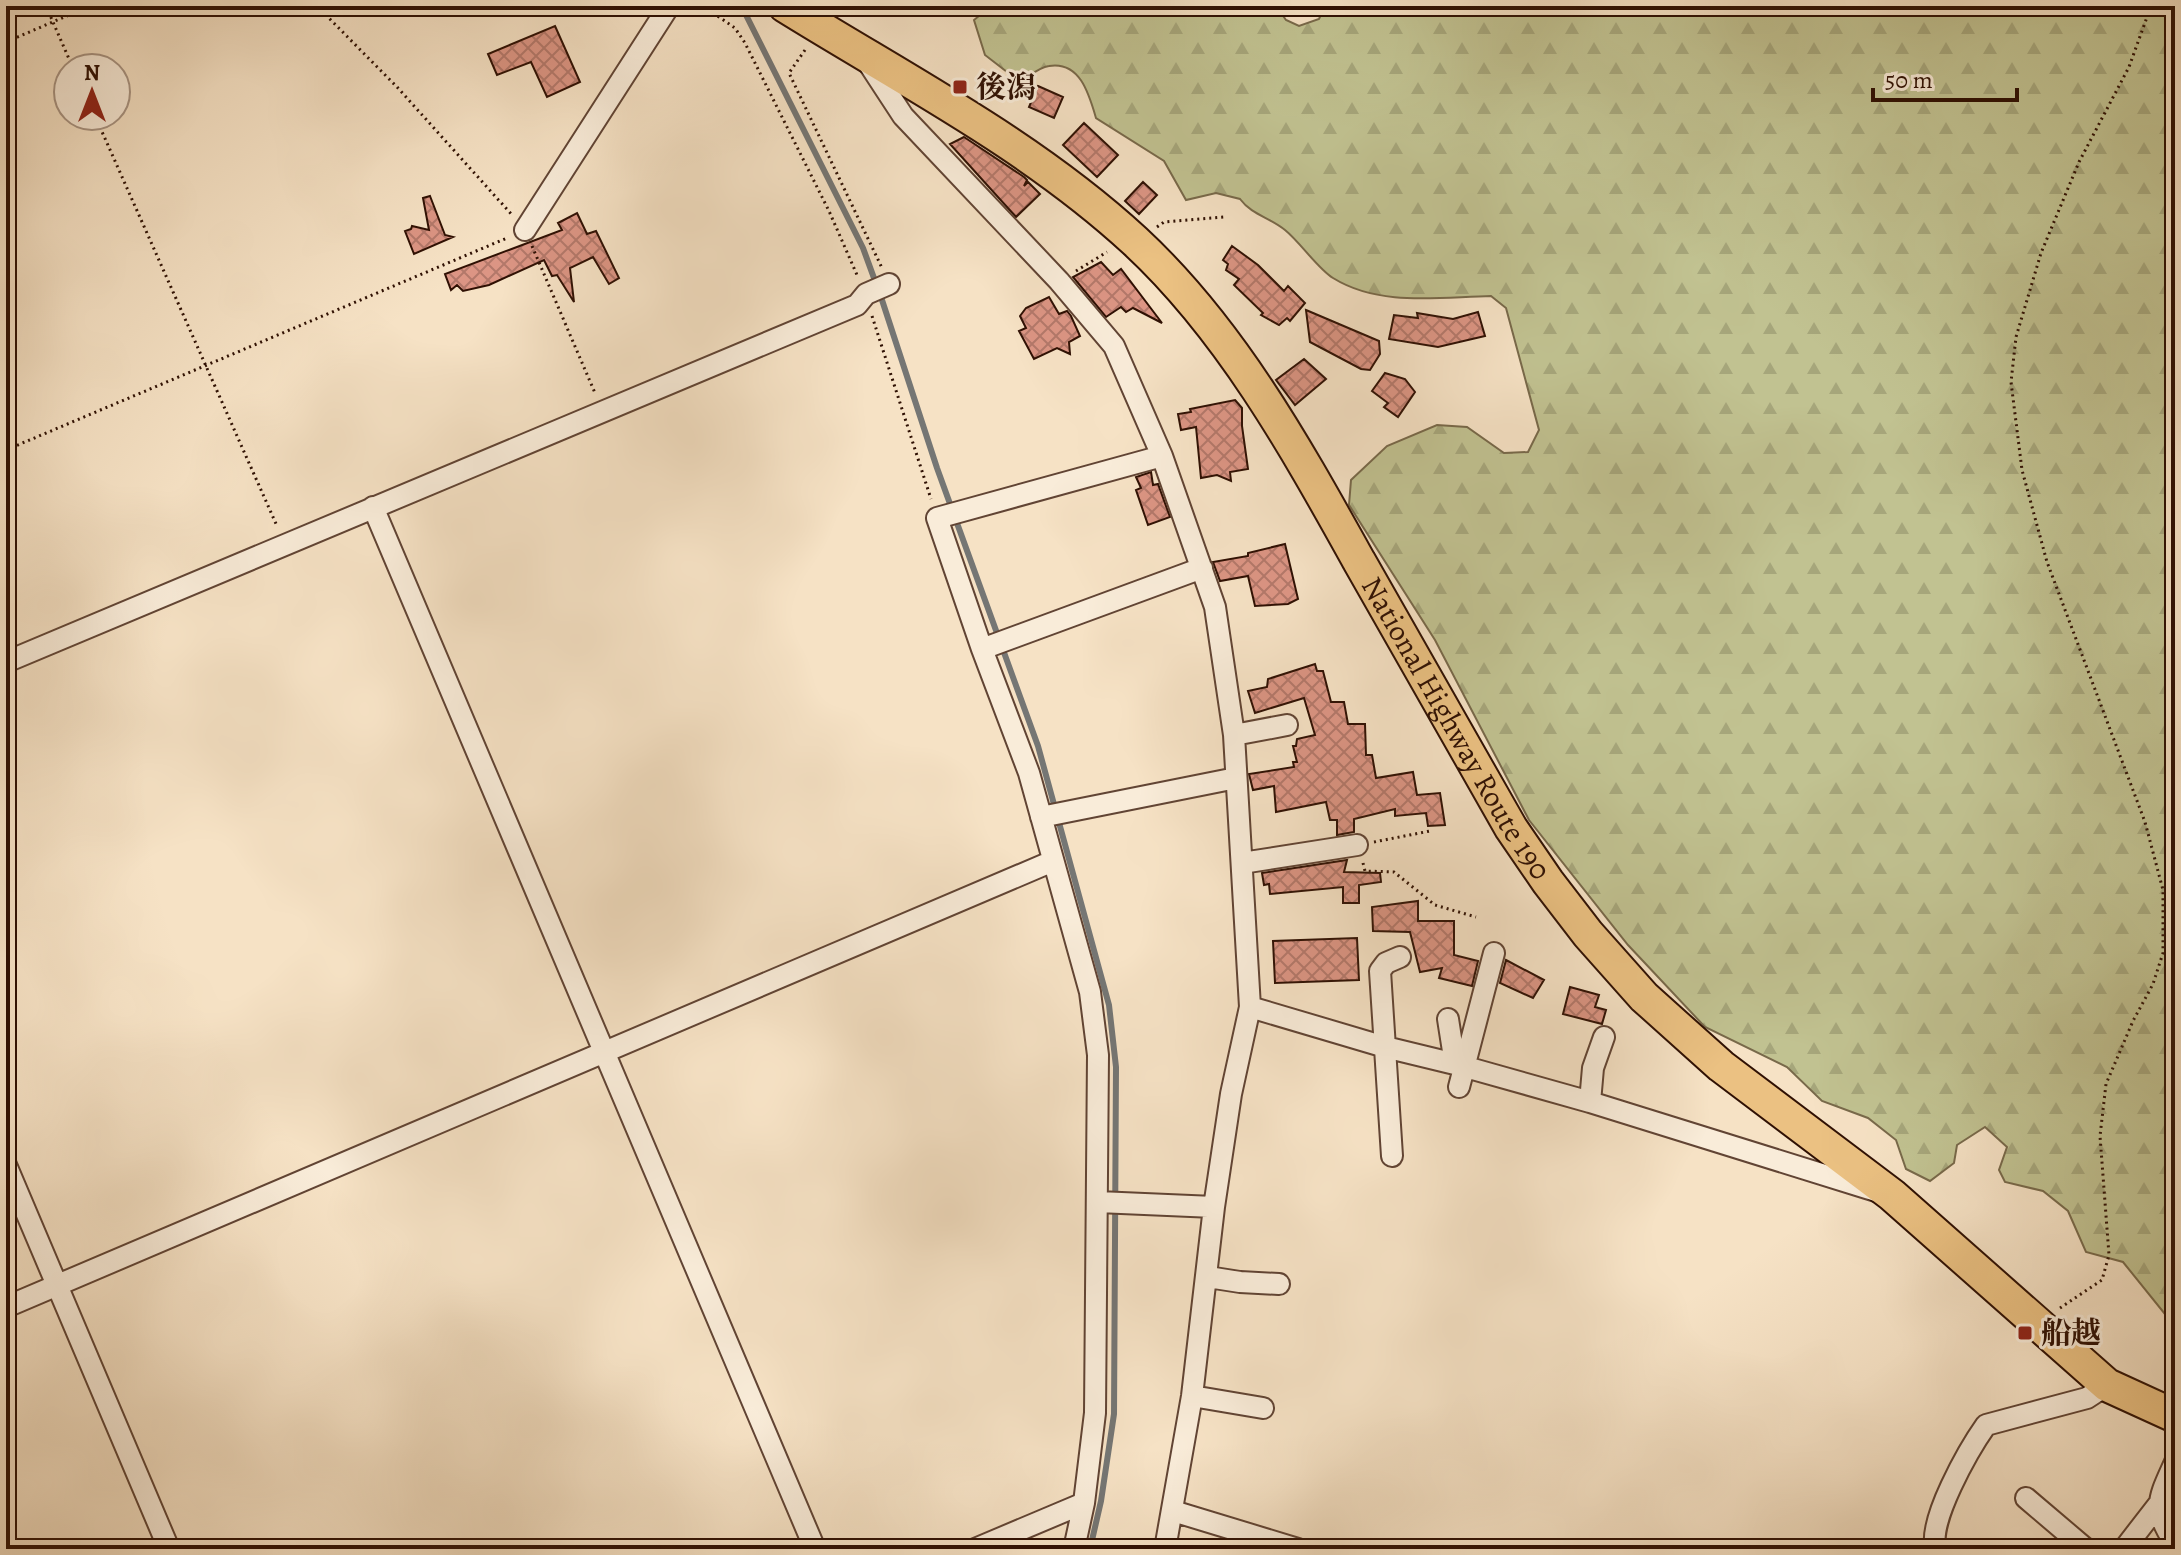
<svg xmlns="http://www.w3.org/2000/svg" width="2181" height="1555" font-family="Alegreya,'Noto Serif JP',serif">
<defs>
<pattern id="forest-firs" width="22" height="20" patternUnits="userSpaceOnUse" patternTransform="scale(2)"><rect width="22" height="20" fill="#c1c291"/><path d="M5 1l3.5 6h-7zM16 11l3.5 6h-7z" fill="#a6a67b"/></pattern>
<pattern id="building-cross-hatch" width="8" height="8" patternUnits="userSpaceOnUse" patternTransform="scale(2)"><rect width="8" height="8" fill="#dc9584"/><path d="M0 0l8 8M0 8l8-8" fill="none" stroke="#b3786a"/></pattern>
</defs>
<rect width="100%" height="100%" fill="#f6e2c5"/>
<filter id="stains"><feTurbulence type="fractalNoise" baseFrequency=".0025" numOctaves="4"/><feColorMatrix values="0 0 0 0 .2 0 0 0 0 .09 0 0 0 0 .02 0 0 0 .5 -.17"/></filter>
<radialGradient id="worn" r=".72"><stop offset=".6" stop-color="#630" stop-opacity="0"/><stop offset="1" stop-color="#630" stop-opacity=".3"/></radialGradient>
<path fill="url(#forest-firs)" stroke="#78694a" stroke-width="2" d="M991,6H1276L1286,20L1299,26L1319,19L1325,6H2175V1336L2173,1324L2123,1262L2086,1252L2068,1211L2043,1191L2005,1182L1999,1170L2007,1147L1985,1127L1957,1145L1954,1163L1930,1181L1906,1169L1896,1140L1868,1118L1822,1101L1787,1067L1705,1027L1628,945L1529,820L1435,640L1349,505L1351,480L1387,446L1437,425L1467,427L1504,453L1528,452L1539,430L1506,308L1491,296C1438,297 1380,307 1333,278C1318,269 1300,242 1285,230C1269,217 1252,215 1240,199L1216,193L1186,200L1164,161L1096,118C1089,94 1080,61 1049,66C1039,67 1028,77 1020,82L985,55L974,20Z"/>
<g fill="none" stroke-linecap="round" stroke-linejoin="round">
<path stroke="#757674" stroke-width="6" d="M734,6L745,13L863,248L882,300L937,468L1038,746L1109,1005L1116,1067L1114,1414L1101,1501L1090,1549"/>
</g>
<path fill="url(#building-cross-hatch)" stroke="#2f1003" stroke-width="2" d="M555,26L580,82L547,97L531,62L497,75L488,54Z
M1038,86L1063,97L1054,118L1029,107Z
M1084,123L1118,155L1097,177L1063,145Z
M964,137L1024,177L1027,180L1024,186L1028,182L1040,194L1016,217L950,144Z
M1143,182L1157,195L1139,214L1125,201Z
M430,196L445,235L453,237L414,254L405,231L411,229L412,226L429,230L423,198Z
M577,213L587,234L596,231L619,278L609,284L593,257L570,268L574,302L557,275L552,276L544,260L489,285L463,291L457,285L451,290L445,274L562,230L558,223Z
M1232,246L1258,265L1284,291L1288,286L1305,303L1290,321L1287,318L1279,325L1261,315L1263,313L1234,285L1239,279L1226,270L1228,264L1223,260Z
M1101,262L1113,275L1121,269L1162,323L1133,308L1126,312L1121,307L1106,317L1073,277Z
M1049,297L1059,314L1067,311L1071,316L1080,336L1069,342L1070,354L1057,348L1034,359L1019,331L1026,328L1020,316L1026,308Z
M1306,310L1379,341L1380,354L1370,370L1361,369L1310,342Z
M1478,312L1485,336L1438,347L1389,339L1394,315L1418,318L1417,313L1453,319Z
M1304,359L1326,379L1295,405L1276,380Z
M1385,373L1405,379L1415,392L1398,417L1384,407L1388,403L1372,391Z
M1235,400L1242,408V426L1248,469L1230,472L1231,481L1217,475L1201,478L1196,427L1181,430L1178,414L1191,412L1190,409Z
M1151,472L1153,485L1158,484L1170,517L1148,525L1136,490L1141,488L1136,477Z
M1285,544L1298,599L1288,604L1255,606L1248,576L1220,581L1213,562L1248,556V553Z
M1315,664L1317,671H1323L1331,702H1344L1348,724H1365L1366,755H1372L1376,778L1413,772L1417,795L1440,793L1445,825L1428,826L1426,813L1395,816V809L1354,819V832L1337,835V820H1330L1326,802L1276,812L1274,786L1253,790L1249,774L1294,767L1293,762H1297L1293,746H1296L1297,739L1315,735L1304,698L1255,713L1248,691L1267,687L1268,679Z
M1347,860L1344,872L1380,873L1381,882L1359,885V903H1343V887L1270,894L1269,884L1264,885L1262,873Z
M1418,901V921H1454V955L1478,961L1472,986L1439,978L1442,968L1420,972L1410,932L1373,931L1372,907Z
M1357,938L1359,980L1275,983L1273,941Z
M1506,960L1544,980L1533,998L1500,983Z
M1570,987L1599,995L1595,1007L1606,1010L1602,1024L1563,1014Z"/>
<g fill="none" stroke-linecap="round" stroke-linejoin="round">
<defs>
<path id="minor" d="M867,61L903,116L1059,281L1114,346L1162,456L1215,607L1234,735L1250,1007L1231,1094L1214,1207L1192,1396L1165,1549
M525,230L669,6
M373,507L815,1549
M982,649L1202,568
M6,662L857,305L866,294L889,284
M1234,735L1287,725
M1041,817L1236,778
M1242,863L1357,845
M1250,1007L1385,1047L1455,1064L1590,1102L1876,1191
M1448,1019L1455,1064
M1459,1087L1494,953
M1590,1102L1593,1068L1604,1037
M1392,1156L1380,971L1386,963L1400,957
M6,1165L169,1549
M1098,1202L1214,1207
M1208,1277L1240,1282L1279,1284
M6,1307L1053,861
M1192,1396L1263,1408
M2175,1462C2159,1498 2151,1508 2175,1543
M2026,1498L2086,1549
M1173,1511L1298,1549
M975,1549L1084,1503
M1074,1549L1084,1503L1095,1413L1098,1055L1090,992L1029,773L982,649L937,518L1162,456
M1936,1549C1927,1522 1969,1449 1986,1425L2087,1398L2107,1385
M2124,1549L2158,1505"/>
<g id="trunk">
<path id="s1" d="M785,6C904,80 1031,145 1135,241C1231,330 1296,448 1359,561C1410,650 1461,739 1511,828L1548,882L1588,934L1644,997L1721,1066L1892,1195L2107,1385L2175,1416"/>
</g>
</defs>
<use href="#minor" stroke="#614434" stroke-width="24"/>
<use href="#trunk" stroke="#2f1003" stroke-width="36"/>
<path stroke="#2f1003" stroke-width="3" stroke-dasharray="2 4" stroke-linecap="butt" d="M46,6L73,68
M317,6L397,87L513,216
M703,6L735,28L745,43L829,211L857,275
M6,42L90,6
M805,50L789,73L882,268
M95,116L277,526
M1157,227L1164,222L1224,217
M532,246L595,393
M1076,271L1107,252
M872,316L931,499
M6,450L507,238
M1374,842L1430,831
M1363,863L1365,871L1394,872L1435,905L1476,917
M2060,1308L2102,1280L2109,1255L2100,1136L2106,1084L2133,1021L2153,984L2163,953V890L2145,822L2047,562L2022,470L2011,382L2016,337L2041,253L2079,162L2129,67L2151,6"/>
<use href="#minor" stroke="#f9ecd9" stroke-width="20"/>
<use href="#trunk" stroke="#ebc182" stroke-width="32"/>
</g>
<g fill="#8f2418" stroke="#f9ecd9" stroke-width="3">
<rect x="952" y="79" width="16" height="16" rx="4"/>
<rect x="2017" y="1325" width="16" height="16" rx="4"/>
</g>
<g text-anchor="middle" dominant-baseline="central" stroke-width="6" stroke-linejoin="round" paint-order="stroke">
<g font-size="30" font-weight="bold" fill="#2f1003" stroke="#f9ecd9" text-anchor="start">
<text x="976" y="87">後潟</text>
<text x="2041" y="1333">船越</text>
</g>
<g font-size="30" fill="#2f1003" stroke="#f9ecd9">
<text stroke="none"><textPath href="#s1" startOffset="1008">National Highway Route 190</textPath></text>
</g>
</g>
<rect width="2181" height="1555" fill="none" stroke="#f6e2c5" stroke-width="32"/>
<rect x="8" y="8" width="2165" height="1539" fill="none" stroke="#2f1003" stroke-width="4"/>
<rect x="16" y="16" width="2149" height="1523" fill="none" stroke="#2f1003" stroke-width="2"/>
<g transform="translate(92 92)"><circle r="38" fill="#f9ecd9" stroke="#a89483" stroke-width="2"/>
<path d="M0-6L14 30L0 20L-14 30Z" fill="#8f2418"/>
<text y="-12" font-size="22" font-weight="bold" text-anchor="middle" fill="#2f1003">N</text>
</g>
<path d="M1873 88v12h144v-12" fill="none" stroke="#2f1003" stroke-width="4"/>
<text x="1885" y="88" font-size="24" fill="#2f1003" stroke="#f9ecd9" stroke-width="6" paint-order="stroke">50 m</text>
<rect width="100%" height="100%" filter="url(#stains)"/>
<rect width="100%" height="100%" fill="url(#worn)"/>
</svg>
